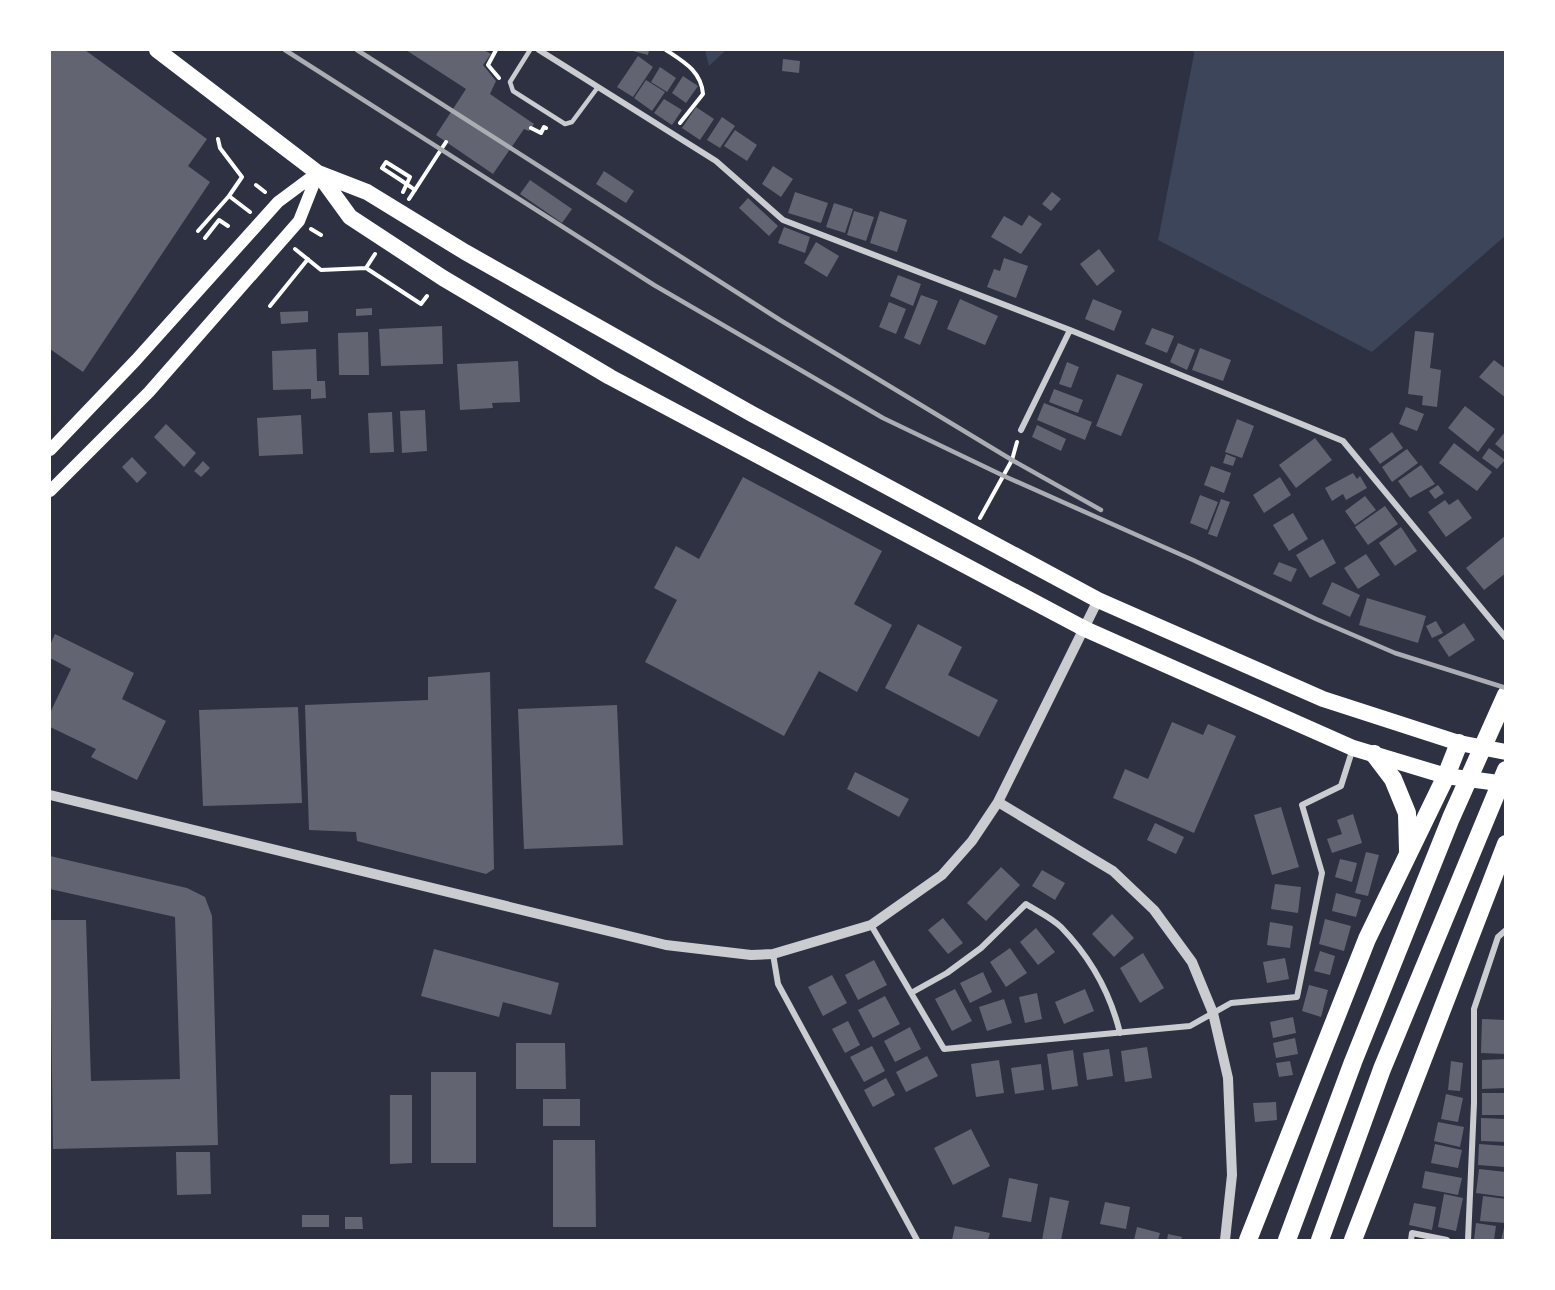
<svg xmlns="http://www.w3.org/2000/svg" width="1555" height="1290" font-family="Inter,sans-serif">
<rect width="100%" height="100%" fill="#2d3142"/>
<path fill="#3c4559" d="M705,50H726L709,66Z
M1193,50H1505V236L1372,352L1158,240L1194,54Z"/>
<path fill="#626471" d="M50,50H85L207,139L188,166L210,182L83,372L50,349Z
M406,50H484L491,54L483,65L496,81L490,94L534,124L529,131L524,129L493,174L436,135L466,89Z
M629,50H649L648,55Z
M638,56L653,67L633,97L617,87Z
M783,59L800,61L799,73L782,71Z
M660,67L676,78L667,92L651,82Z
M683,76L698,86L686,103L672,93Z
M646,80L665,92L652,111L634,98Z
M664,99L682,110L672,125L654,113Z
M696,107L714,119L700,140L682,128Z
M722,117L735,126L720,148L707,140Z
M735,130L757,145L747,161L724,146Z
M773,166L793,179L781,197L762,184Z
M604,171L634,191L626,203L596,184Z
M530,180L572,209L562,223L520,194Z
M795,192L828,203L821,223L788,213Z
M1052,192L1061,199L1051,211L1042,204Z
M748,198L778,226L769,236L739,208Z
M834,203L853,209L845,233L826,227Z
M854,211L874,217L866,241L847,235Z
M880,211L907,220L897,252L870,243Z
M1029,215L1042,224L1021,254L991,237L1004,216L1022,226Z
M784,227L810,237L805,253L778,243Z
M816,242L839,256L827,277L804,263Z
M1099,249L1115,271L1097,286L1080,264Z
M1004,258L1028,266L1016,298L987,287L994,269L1000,271Z
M898,275L921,284L913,306L890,296Z
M921,295L938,301L920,345L904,338Z
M960,299L998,316L985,345L947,329Z
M1093,299L1122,311L1114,331L1085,319Z
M889,302L906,309L896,334L879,327Z
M372,308V315L356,316V309Z
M308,311V322L281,324L280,312Z
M442,326L443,364L381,366L379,329Z
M1152,328L1174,336L1167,353L1145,344Z
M1415,331L1434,333L1430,368L1441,370L1437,407L1422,405L1423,396L1408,394Z
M368,332L369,375H339L338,333Z
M1178,343L1195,350L1187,370L1170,362Z
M1200,348L1231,360L1223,381L1192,370Z
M316,349L317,381H325L326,398L311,399V389L273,390L272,351Z
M1494,360L1506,369V398L1479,377Z
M518,361L520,402L492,403L493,408L460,410L457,364Z
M1067,362L1079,367L1071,388L1059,384Z
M1117,374L1143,384L1121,436L1096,426Z
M1054,389L1083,400L1078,413L1049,402Z
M1044,403L1092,422L1085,440L1037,420Z
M1465,406L1495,429L1478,452L1448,428Z
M1406,407L1424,414L1417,431L1399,424Z
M425,410L427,451L402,453L400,411Z
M392,412L394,452L370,453L368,413Z
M301,415L303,454L259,456L257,418Z
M1237,419L1254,426L1242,458L1225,452Z
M166,424L196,453L184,467L154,437Z
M1037,425L1066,439L1061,451L1032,437Z
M1506,431V453L1495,444Z
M1392,432L1403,448L1380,464L1369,449Z
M1315,438L1332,460L1296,488L1279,465Z
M1454,443L1492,472L1477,491L1439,463Z
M1489,448L1505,460L1497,469L1482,458Z
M1407,449L1418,463L1392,482L1382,467Z
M1226,454L1236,458L1233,466L1223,463Z
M132,457L147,473L137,483L122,467Z
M203,461L210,468L201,477L194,471Z
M1421,465L1435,484L1410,498L1398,481Z
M1211,466L1231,473L1224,493L1204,485Z
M1353,473L1357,479L1360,476L1367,488L1346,500L1343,494L1332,501L1325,488Z
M743,477L882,551L854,604L892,625L857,692L819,671L784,736L645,662L677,600L654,588L676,546L699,559Z
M1280,477L1291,495L1264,513L1253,495Z
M1438,485L1444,493L1435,499L1429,491Z
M1200,495L1218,502L1207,530L1190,523Z
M1365,496L1376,510L1355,525L1345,511Z
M1221,499L1230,502L1217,537L1208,534Z
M1458,499L1472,518L1446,537L1428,512L1445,500L1449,505Z
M1385,506L1398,524L1368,545L1355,527Z
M1293,513L1308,539L1289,551L1273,525Z
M1401,527L1417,551L1395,566L1379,543Z
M1506,535V573L1484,590L1466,568Z
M1323,539L1336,563L1310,578L1296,555Z
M1366,554L1380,575L1358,589L1344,568Z
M1279,562L1297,569L1291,582L1273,574Z
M1332,582L1360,595L1350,617L1322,604Z
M1367,598L1426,616L1418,643L1359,625Z
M1436,621L1443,633L1432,638L1426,626Z
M1464,623L1475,640L1449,657L1438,640Z
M918,624L962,647L948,675L998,700L979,737L885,688Z
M55,634L134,673L122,699L166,721L137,780L91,757L96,749L50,727V713L71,669L50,658V645Z
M490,672L494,869L486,874L357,841L356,832L309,830L305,705L428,700V677Z
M617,705L623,845L524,849L518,709Z
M298,707L302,803L203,806L199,710Z
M1172,722L1203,735L1208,724L1236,736L1194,833L1113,798L1125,769L1148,779Z
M855,772L909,799L899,817L847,789Z
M1281,807L1299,867L1272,875L1254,815Z
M1353,814L1362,843L1332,853L1327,839L1342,834L1337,820Z
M1155,823L1184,837L1176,854L1147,840Z
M1366,852L1379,855L1368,896L1355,893Z
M50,856L187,888L205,897L212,916L218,1145L53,1149L50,920H86L91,1081L180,1079L175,917L50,889Z
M1340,859L1357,863L1352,882L1335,877Z
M1001,867L1020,885L986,921L967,903Z
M1042,870L1065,883L1055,900L1032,886Z
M1275,884L1301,887L1298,913L1271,909Z
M1336,893L1361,900L1356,917L1332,911Z
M1112,914L1134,938L1114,957L1092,934Z
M943,918L963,943L948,954L928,930Z
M1325,919L1351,926L1344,951L1319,944Z
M1270,922L1293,926L1290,948L1267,945Z
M1036,928L1055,952L1038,965L1020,942Z
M1010,948L1027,973L1006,987L990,962Z
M434,949L559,983L551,1015L503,1002L499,1017L421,996Z
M1320,951L1335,956L1330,975L1314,971Z
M1143,953L1164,988L1140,1003L1120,968Z
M1285,958L1289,979L1267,983L1263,962Z
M874,960L887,985L858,1000L845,975Z
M983,972L992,992L970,1003L960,983Z
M832,975L847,1003L823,1016L808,987Z
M1309,985L1328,990L1321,1017L1302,1011Z
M955,989L972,1021L952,1031L935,999Z
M1085,989L1094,1011L1064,1024L1055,1002Z
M1037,993L1042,1019L1025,1023L1019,997Z
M885,996L900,1024L873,1038L858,1010Z
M1004,999L1012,1023L987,1031L979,1007Z
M1293,1017L1296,1033L1273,1038L1270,1022Z
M1482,1019L1506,1020V1054L1481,1053Z
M848,1021L860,1045L845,1053L832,1029Z
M910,1027L921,1049L895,1062L884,1041Z
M1295,1038L1298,1054L1276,1058L1273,1043Z
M516,1043H565L566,1089H516Z
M872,1046L885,1071L864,1082L850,1057Z
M1147,1047L1152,1078L1125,1082L1121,1051Z
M1109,1049L1113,1076L1087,1080L1083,1053Z
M1073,1050L1078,1086L1052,1090L1047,1054Z
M927,1056L938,1076L906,1092L896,1072Z
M1506,1059V1088L1482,1089V1060Z
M999,1060L1004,1093L976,1097L971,1064Z
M1290,1061L1293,1075L1279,1077L1276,1063Z
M1451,1061L1463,1063L1460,1091L1448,1090Z
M1041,1064L1044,1090L1015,1094L1011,1068Z
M431,1072H476V1163H431Z
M886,1078L895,1095L873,1107L864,1090Z
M1482,1093H1506V1115H1482Z
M1446,1094L1463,1098L1458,1122L1441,1119Z
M390,1095H412V1163L390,1164Z
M543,1099H580V1126H543Z
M1276,1102L1277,1120L1255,1122L1253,1103Z
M1481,1118L1506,1119V1142L1481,1141Z
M1438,1122L1464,1127L1460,1147L1434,1141Z
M971,1129L990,1166L953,1185L934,1148Z
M553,1140H595L596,1227H553Z
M1435,1144L1462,1150L1458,1168L1431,1163Z
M1479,1144L1506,1146L1504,1167L1478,1165Z
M176,1152H210L211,1194L177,1195Z
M1479,1169L1506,1172V1197L1476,1193Z
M1425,1171L1462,1178L1458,1195L1422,1188Z
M1009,1178L1038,1184L1031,1222L1002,1217Z
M1444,1194L1463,1198L1456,1231L1438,1227Z
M1483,1196L1506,1199V1223L1480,1221Z
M1050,1197L1069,1201L1061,1240H1042Z
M1105,1202L1130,1207L1126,1229L1100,1224Z
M1414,1203L1436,1207L1432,1230L1409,1225Z
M302,1215H329V1227H302Z
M345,1217H362L363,1229H345Z
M1476,1223L1496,1226L1494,1240H1474Z
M955,1226L990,1233L988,1240H952Z
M1137,1227L1160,1233L1158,1240H1134Z
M1504,1228L1506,1240H1501Z
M1168,1234L1182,1237L1181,1240H1167Z"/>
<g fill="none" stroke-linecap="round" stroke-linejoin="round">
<path stroke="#fff" stroke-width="4" d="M496,50L488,65L499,78
M666,50C684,62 701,71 703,94L680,123
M531,128L541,133L544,127L546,128
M218,139L220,148L242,177L229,196
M256,185L265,192
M403,192L410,177L386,162L382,168C393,175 404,182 415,190
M409,199L446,142
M311,229L321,235
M198,231L229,196L250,212
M205,238L219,220L228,226
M295,249L321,270L366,268L375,254
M366,268L421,304L427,296
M270,306L308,259
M980,518L1012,460L1017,442"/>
<path stroke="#caccd0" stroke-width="4.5" d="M530,50L510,82L513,91L565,124L572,122L598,87"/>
<path stroke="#caccd0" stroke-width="6" d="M539,50L716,161L783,220L1070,330L1343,441L1506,638
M1021,430L1070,330
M871,925L944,1049L1190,1026L1231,1003L1297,997L1322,873L1302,805L1341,786L1353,748
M773,954L778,984L917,1240
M911,993L947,973L981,948L1026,904C1037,911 1052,918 1061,927C1090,957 1110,992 1120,1033
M1411,1240L1412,1233L1447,1240
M1468,1240L1474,1103V1009L1498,937L1506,930"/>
<path stroke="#caccd0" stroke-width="10" d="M50,795L666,945L751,955L773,954L871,925L942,875L972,841L998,802L1098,600
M998,802L1113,871L1154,910L1192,962L1213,1013L1228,1078L1232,1175L1225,1240"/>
<path stroke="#fff" stroke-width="12" d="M50,450L136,360L278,202L317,173
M50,491L149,392L299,221L318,173"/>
<path stroke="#fff" stroke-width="16" d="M157,50L318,173L350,217L443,278L610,377L1085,629L1353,748L1446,776L1506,784
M318,173L367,192L465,252L752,414L1098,600L1323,699L1459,743L1506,752"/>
<path stroke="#fff" stroke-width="18" d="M1374,754L1393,779L1407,813L1408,851
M1248,1240L1367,939L1446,776L1459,743
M1287,1240L1353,1062L1451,818L1506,695
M1320,1240L1382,1069L1506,770
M1353,1240L1506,844"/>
<path stroke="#abadb3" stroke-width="4.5" d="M285,50L654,285L883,418L1004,476L1193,560L1316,619L1395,653L1506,688
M357,50L780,320L1012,460L1101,510"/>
</g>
<rect width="1555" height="1290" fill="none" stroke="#ffffff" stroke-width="102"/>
</svg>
